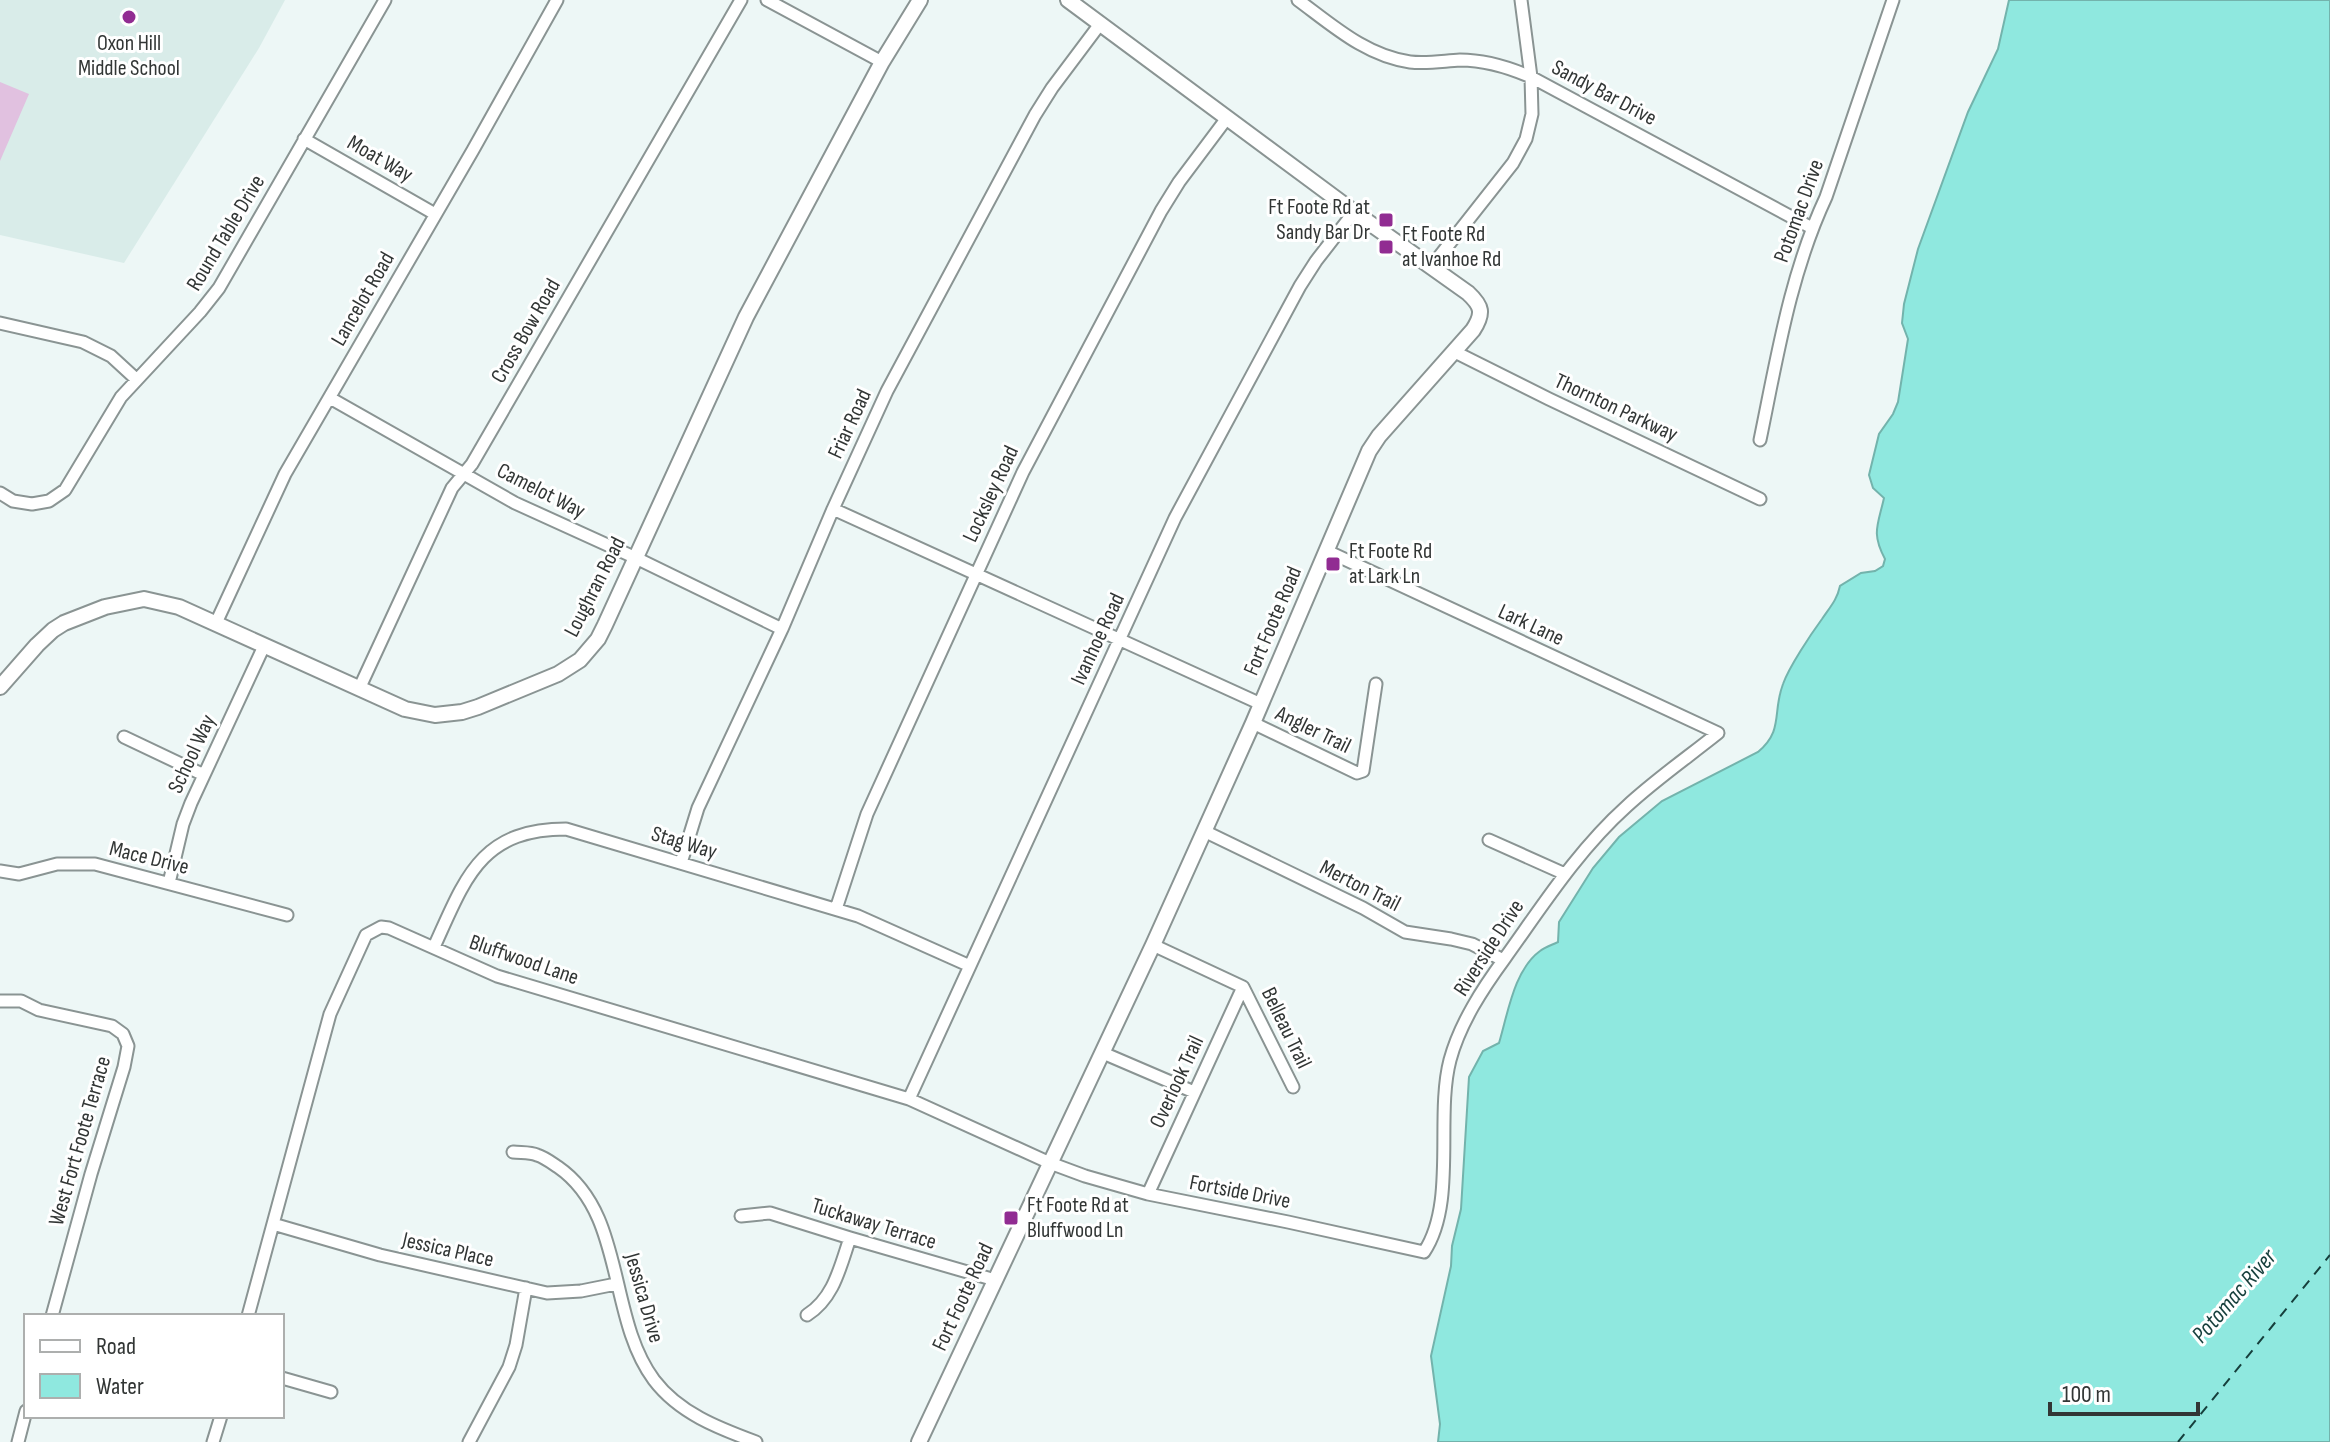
<svg xmlns="http://www.w3.org/2000/svg" width="2330" height="1442" font-family="'Sofia Sans Condensed',sans-serif">
<rect width="100%" height="100%" fill="#edf7f6"/>
<path fill="#d9ece9" d="M0,0H285L259,48L124,263L0,235Z"/>
<path fill="#e1c1e0" d="M0,82L29,94L0,161Z"/>
<path fill="#8fe8df" stroke="#73b3ac" stroke-width="2" d="M2009,0H2330V1442H1438L1440,1424L1431,1356L1451,1266L1452,1246L1461,1209L1469,1077L1483,1051L1499,1043C1508,1013 1514,970 1540,951C1545,947 1552,945 1558,942L1559,922L1593,868L1619,837L1662,801L1758,752C1784,730 1772,713 1783,684C1789,667 1811,634 1822,619C1830,607 1837,600 1840,586L1861,573L1875,571L1883,566L1885,559C1871,533 1878,525 1884,498L1873,488L1869,475L1879,434L1893,414L1898,402L1908,339L1902,323L1904,304L1918,249L1968,112L1998,49Z"/>
<g fill="none" stroke-linecap="round" stroke-linejoin="round">
<path stroke="#163f3c" stroke-width="2" stroke-dasharray="10 8" stroke-linecap="butt" d="M2178,1442L2330,1255"/>
<defs>
<path id="street" d="M767,0L882,62
M1298,0C1332,25 1366,56 1410,62C1427,64 1443,61 1460,60C1485,60 1508,67 1531,77L1812,228
M304,139L435,214
M1431,267L1513,163L1526,139L1532,114L1531,77L1521,0
M0,323L83,342L111,356L136,379
M1455,352L1549,399L1760,499
M330,398L515,503L636,558L782,629
M1760,440C1777,358 1790,274 1826,197L1893,0
M0,493L13,501L32,504L49,501L65,490L121,397L200,312L219,288L385,0
M833,509L1261,704
M216,623L285,474L473,150L557,0
M359,689L452,488L472,464L741,0
M1253,723L1357,773L1363,771L1376,684
M124,737L204,775
M1204,831L1363,908L1405,932L1451,939L1472,944L1503,960
M1489,840L1565,874
M681,863L698,808L782,629L833,509L887,391L1035,115L1052,88L1100,24
M0,871L19,874L57,864H95L287,915
M169,883L183,824L191,803L264,646
M836,909L867,814L1023,472L1161,211L1179,182L1227,118
M1153,945L1243,987
M434,947C465,879 480,829 566,829L858,916L970,966
M1243,987L1293,1087
M0,1001H21L39,1010L112,1026L123,1034L128,1046L124,1067L91,1174L52,1316
M1103,1053L1194,1092
M909,1099L1175,518L1300,286L1316,261L1354,212
M513,1152C521,1153 530,1152 537,1155C544,1157 552,1163 558,1167C626,1214 607,1317 654,1380C679,1413 718,1428 756,1442
M1148,1194L1243,987
M741,1216L770,1213L850,1238L995,1280
M273,1224L380,1255L547,1293L581,1291L616,1284
M807,1315C834,1298 840,1267 850,1238
M248,1316L330,1014L366,935L381,927L389,928L497,976L909,1099L1050,1163L1085,1176L1148,1194L1288,1222L1424,1252C1457,1203 1435,1117 1450,1060C1460,1023 1483,988 1505,958C1543,905 1578,850 1627,806C1655,780 1688,757 1718,733L1327,551
M282,1378L331,1392
M18,1442L26,1411
M213,1442L221,1416
M469,1442L509,1367L516,1345L526,1288"/>
<path id="secondary" d="M0,687L37,645L53,630L64,623L105,607L144,599L179,607L405,709L435,715L462,712L478,707L558,674L580,660L598,639L605,625L746,317L882,62L920,0
M919,1442L1153,945L1253,723L1369,451L1379,436L1473,330C1484,313 1482,306 1468,293L1354,212L1068,0"/>
</defs>
<use href="#street" stroke="#8a9493" stroke-width="15"/>
<use href="#secondary" stroke="#8a9493" stroke-width="18"/>
<use href="#street" stroke="#fff" stroke-width="11"/>
<use href="#secondary" stroke="#fff" stroke-width="14"/>
</g>
<g fill="#912c92" stroke="#fff" stroke-width="3">
<circle cx="129" cy="17" r="8"/>
<rect x="1378" y="212" width="16" height="16" rx="4"/>
<rect x="1378" y="239" width="16" height="16" rx="4"/>
<rect x="1325" y="556" width="16" height="16" rx="4"/>
<rect x="1003" y="1210" width="16" height="16" rx="4"/>
</g>
<g text-anchor="middle" dominant-baseline="central" stroke-width="6" stroke-linejoin="round" paint-order="stroke">
<g font-size="22" fill="#323635" stroke="#fff" text-anchor="start">
<text x="129" y="43" text-anchor="middle">Oxon Hill<tspan x="129" dy="25">Middle School</tspan></text>
<text x="1370" y="207" text-anchor="end">Ft Foote Rd at<tspan x="1370" dy="25">Sandy Bar Dr</tspan></text>
<text x="1402" y="234">Ft Foote Rd<tspan x="1402" dy="25">at Ivanhoe Rd</tspan></text>
<text x="1349" y="551">Ft Foote Rd<tspan x="1349" dy="25">at Lark Ln</tspan></text>
<text x="1027" y="1205">Ft Foote Rd at<tspan x="1027" dy="25">Bluffwood Ln</tspan></text>
</g>
<g font-size="22" fill="#323635" stroke="#fff">
<text transform="translate(1604 93) rotate(28)">Sandy Bar Drive</text>
<text transform="translate(380 159) rotate(30)">Moat Way</text>
<text transform="translate(1799 211) rotate(-70)">Potomac Drive</text>
<text transform="translate(226 233) rotate(-59)">Round Table Drive</text>
<text transform="translate(363 299) rotate(-60)">Lancelot Road</text>
<text transform="translate(526 331) rotate(-60)">Cross Bow Road</text>
<text transform="translate(1616 408) rotate(25)">Thornton Parkway</text>
<text transform="translate(850 424) rotate(-65)">Friar Road</text>
<text transform="translate(541 491) rotate(27)">Camelot Way</text>
<text transform="translate(991 494) rotate(-65)">Locksley Road</text>
<text transform="translate(595 587) rotate(-63)">Loughran Road</text>
<text transform="translate(1273 621) rotate(-67)">Fort Foote Road</text>
<text transform="translate(1531 625) rotate(25)">Lark Lane</text>
<text transform="translate(1098 639) rotate(-65)">Ivanhoe Road</text>
<text transform="translate(1313 730) rotate(26)">Angler Trail</text>
<text transform="translate(192 754) rotate(-65)">School Way</text>
<text transform="translate(684 843) rotate(17)">Stag Way</text>
<text transform="translate(149 858) rotate(14)">Mace Drive</text>
<text transform="translate(1360 886) rotate(27)">Merton Trail</text>
<text transform="translate(1489 948) rotate(-57)">Riverside Drive</text>
<text transform="translate(524 960) rotate(19)">Bluffwood Lane</text>
<text transform="translate(1286 1028) rotate(64)">Belleau Trail</text>
<text transform="translate(1177 1082) rotate(-65)">Overlook Trail</text>
<text transform="translate(80 1141) rotate(-74)">West Fort Foote Terrace</text>
<text transform="translate(1240 1192) rotate(11)">Fortside Drive</text>
<text transform="translate(874 1224) rotate(17)">Tuckaway Terrace</text>
<text transform="translate(448 1250) rotate(13)">Jessica Place</text>
<text transform="translate(963 1297) rotate(-65)">Fort Foote Road</text>
<text transform="translate(644 1298) rotate(74)">Jessica Drive</text>
</g>
<g font-size="24" font-style="italic" fill="#163f3c" stroke="#fff">
<text transform="translate(2234 1296) rotate(-49)">Potomac River</text>
</g>
</g>
<rect x="24" y="1314" width="260" height="104" fill="#ffffff" stroke="#adafae" stroke-width="2"/>
<rect x="40" y="1340" width="40" height="12" fill="#ffffff" stroke="#adafae" stroke-width="2"/>
<text x="96" y="1354" font-size="24" fill="#323635">Road</text>
<rect x="40" y="1374" width="40" height="24" fill="#8fe8df" stroke="#adafae" stroke-width="2"/>
<text x="96" y="1394" font-size="24" fill="#323635">Water</text>
<path d="M2050 1402v12h148v-12" fill="none" stroke="#323635" stroke-width="4"/>
<text x="2062" y="1402" font-size="24" fill="#323635" stroke="#ffffff" stroke-width="6" paint-order="stroke">100 m</text>
</svg>
